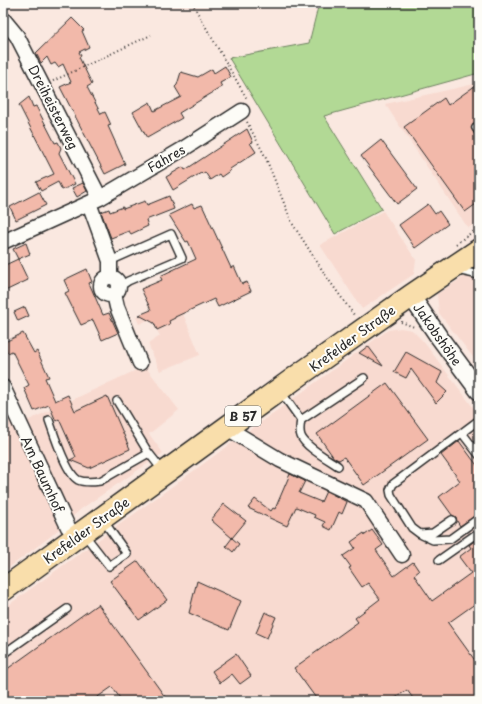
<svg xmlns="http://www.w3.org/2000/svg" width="482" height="704" font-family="'Playpen Sans',sans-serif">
<rect width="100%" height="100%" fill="#fae8e0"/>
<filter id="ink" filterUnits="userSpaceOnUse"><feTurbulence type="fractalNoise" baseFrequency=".025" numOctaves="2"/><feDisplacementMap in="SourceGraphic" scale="8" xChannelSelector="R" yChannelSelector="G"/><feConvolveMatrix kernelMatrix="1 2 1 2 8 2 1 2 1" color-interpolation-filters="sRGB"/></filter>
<g filter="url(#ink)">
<path fill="#f8dad0" d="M479,83V221L468,228L385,104Z
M383,211L416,260L414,274L362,309L320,245Z
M479,267V365L439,313L437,294Z
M162,280L176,311L181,309L200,355L160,371L148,344L160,336L157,330L153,321L151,322L148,320L139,324L136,317L152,311L141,289Z
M401,328L412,330L423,341L479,415V701H3V609L388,330Z
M145,366L179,410L149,434L163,453L81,509L51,536L3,572V414L29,420Z"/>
<path fill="#b2d995" stroke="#6e8260" d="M319,3H479V73L324,116L382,209L335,234L229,58L309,43Z"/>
<path fill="#f2b9aa" stroke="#2b2b2b" d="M72,18L84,30L82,31L89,47L79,52L81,56L79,57L92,84L87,87L101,114L105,112L111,125L108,126L125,164L105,174L60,87L71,82L63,64L58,67L55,63L51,65L47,57L41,63L36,53Z
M225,66L231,77L220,83L222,87L179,113L182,118L147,138L133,112L150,102L154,111L181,97L175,87L177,85L181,72L198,77L212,69L214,73Z
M479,83V124H473L471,128L475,135L479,137V202L465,212L404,127L444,98L448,105Z
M29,97L33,107L36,106L55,143L58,142L61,148L59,153L75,184L62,190L58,182L41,191L36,182L54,174L19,105Z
M247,129L253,142L250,143L256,152L230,169L231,170L221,177L219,174L210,180L205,172L202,174L201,173L173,190L166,177L183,167L185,170Z
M381,140L417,189L397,204L361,156Z
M83,183L87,191L77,197L72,188Z
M39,192L46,205L16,220L10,207Z
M169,196L174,209L146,220L148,226L131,234L129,231L111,238L101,212L109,209L110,212L123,207V209L145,201L147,205Z
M192,204L194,208L202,205L231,268L234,266L242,284L247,282L251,291L218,307L214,299L175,317V318L169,321L170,324L157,330L154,323L139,315L151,310L141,289L162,280L160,276L196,259L188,241L186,242L169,215Z
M428,204L435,214L439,211L448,224L415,248L399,225Z
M26,243L30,254L18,259L13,249Z
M18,259L28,280L3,292V266Z
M87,269L92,282L89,283L103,315L109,313L118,333L102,340L93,320L81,325L65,293L69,291L64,280Z
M25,307L29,316L18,321L14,312Z
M23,333L34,353L37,351L49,377L45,378L55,401L68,395L75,411L107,396L130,449L89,468L70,460L76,457L59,419L56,421L49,405L34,411L24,388L29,385L12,351L8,353L3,343Z
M368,346L383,366L359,353Z
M406,352L442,372L437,383L447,392L436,403L411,369L406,378L394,372Z
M387,383L428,439L364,485L344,457L339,460L334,458L317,434Z
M459,441L479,468V513L460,526L457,521L456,517L452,515L439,497L460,481L441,455Z
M290,474L305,481L299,493L321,502L326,491L347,502L342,514L339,512L331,530L323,526L325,522L314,517L315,515L296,507L287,526L248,508L255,499L271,511L273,508L275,509Z
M224,504L246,521L232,538L211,520Z
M372,530L383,545L376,550L394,576L413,562L419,571L414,575L432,601L471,573L459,557L471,548L469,545L479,538V601L448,623L479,666V701H415L407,690L391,701H318L294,668L358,622L355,618L380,599L368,583L362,587L349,568L351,567L343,556L355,548L351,542L364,533L365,535Z
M232,538L239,544L233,552L226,546Z
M138,561L167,600L139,620L110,581Z
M197,581L241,601L229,630L189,613Z
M98,604L168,701H122L112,687L92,701H3V672Z
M265,612L276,617L267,638L256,633Z
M236,654L251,676L240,684L232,674L220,683L212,671Z"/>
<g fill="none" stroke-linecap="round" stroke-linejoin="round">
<defs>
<path id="service" d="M476,128L479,132
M110,261L171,234L182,258L128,281L119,287
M457,270L479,275
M281,392L301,420L364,378
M117,401L148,452L163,471
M49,420C54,434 66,473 78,480C85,483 93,482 100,481L149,453
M301,420C300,425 299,431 301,436C305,447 328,459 338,466
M462,433L479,455
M452,520L433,533L420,534L412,528L391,495L390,490L393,484L479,420
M84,534L109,566L127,554L103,520
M422,535L433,540L450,539L479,518
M439,560L479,532
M3,654L67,609"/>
<path id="minor" d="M3,19L17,36L100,198
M89,203L110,261V277
M3,242L100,198L183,149L242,111
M101 286a9 9 0 1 1 18 0a9 9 0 1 1-18 0Z
M114,294L117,307L140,363
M3,387L68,527L76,537
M227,428L280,460L366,501L402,555"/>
<path id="tertiary" d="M411,296L439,337L479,391"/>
<path id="primary" d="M3,590L302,373L411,296L479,250"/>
</defs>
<use href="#service" stroke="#2b2b2b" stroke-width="10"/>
<use href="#minor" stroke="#2b2b2b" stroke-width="17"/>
<use href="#tertiary" stroke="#2b2b2b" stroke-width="20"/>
<use href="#primary" stroke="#2b2b2b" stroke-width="25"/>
<path stroke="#2b2b2b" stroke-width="2" stroke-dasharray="1 3" stroke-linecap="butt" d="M192,3L247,99
M53,81L151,35
M247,122L265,156L292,223L328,279L354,315
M456,244L479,227
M401,322L414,327"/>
<use href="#service" stroke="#fdfcf7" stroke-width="7"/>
<use href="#minor" stroke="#fdfcf7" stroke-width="14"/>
<use href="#tertiary" stroke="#fdfcf7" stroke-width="17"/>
<use href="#primary" stroke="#f9deab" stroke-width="22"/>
</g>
</g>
<g text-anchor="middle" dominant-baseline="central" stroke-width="4" stroke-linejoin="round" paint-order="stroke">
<rect fill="#fdfcf7" stroke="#6a6a68" stroke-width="1" x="225" y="406" width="36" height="20" rx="3"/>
<g font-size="12" font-weight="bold" fill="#2b2b2b">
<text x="243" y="416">B 57</text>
</g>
<g font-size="13" fill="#2b2b2b" stroke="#fdfcf7">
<text transform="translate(54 107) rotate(63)">Dreiheisterweg</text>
<text transform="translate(166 158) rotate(-30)">Fahres</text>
<text transform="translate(438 334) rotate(55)">Jakobshöhe</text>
<text transform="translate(352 338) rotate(-36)">Krefelder Straße</text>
<text transform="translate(43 474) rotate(65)">Am Baumhof</text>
<text transform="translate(86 530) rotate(-36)">Krefelder Straße</text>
</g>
</g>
<rect width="482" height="704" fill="none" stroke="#fdfcf7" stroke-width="16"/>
<rect x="8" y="8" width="466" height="688" fill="none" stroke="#2b2b2b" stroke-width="1.5" filter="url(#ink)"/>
</svg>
